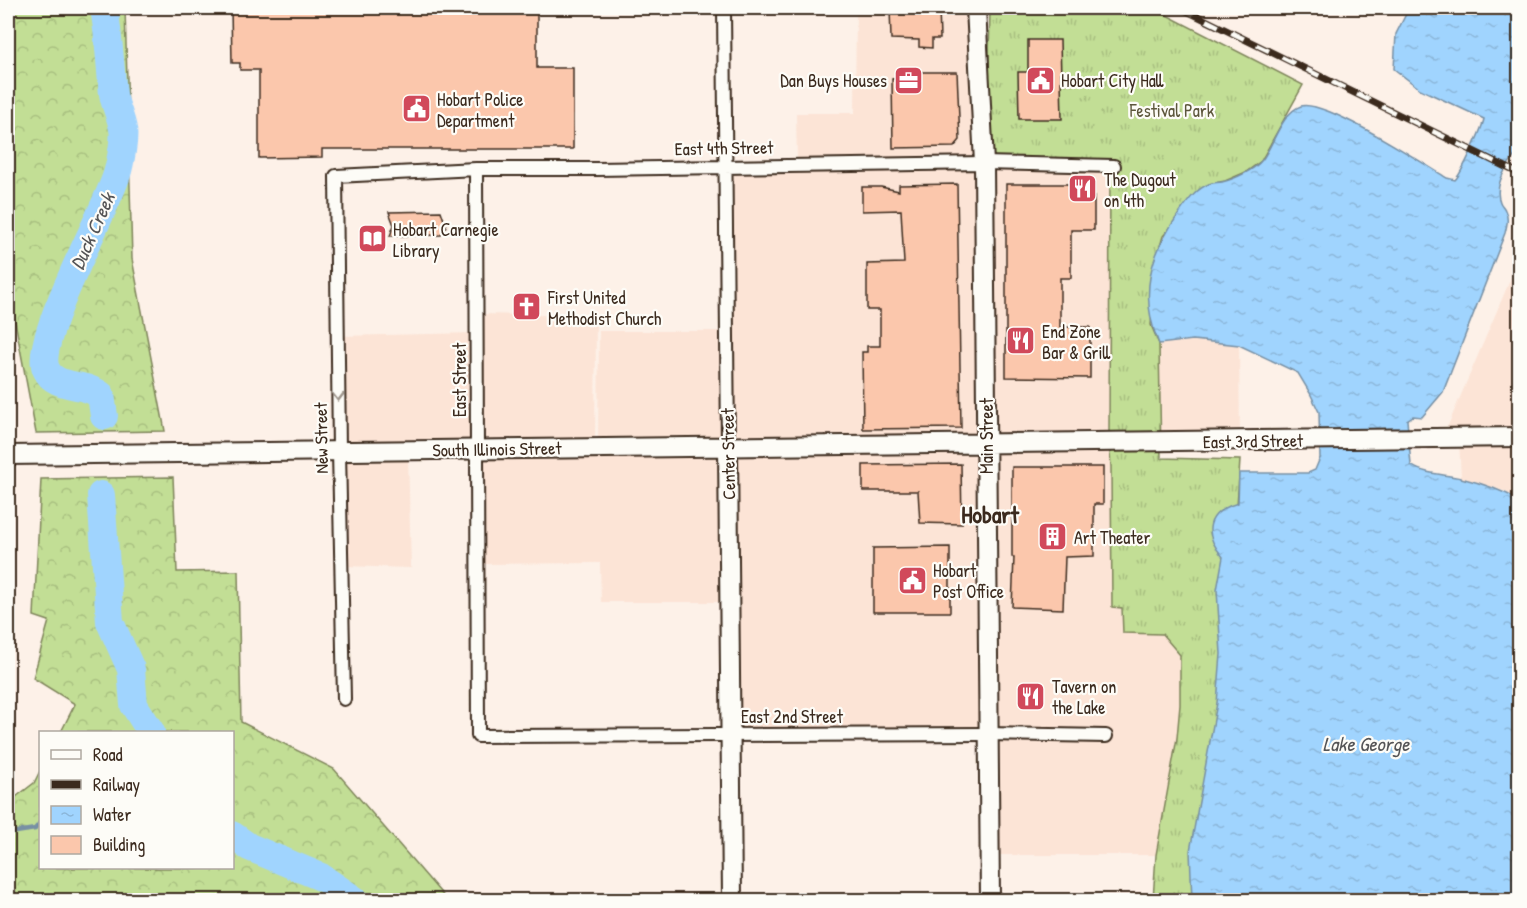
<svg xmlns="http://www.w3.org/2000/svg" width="1527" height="908" font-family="'Patrick Hand',sans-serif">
<defs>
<pattern id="grass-tufts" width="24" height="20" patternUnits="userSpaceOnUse" patternTransform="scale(1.5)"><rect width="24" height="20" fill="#c2de95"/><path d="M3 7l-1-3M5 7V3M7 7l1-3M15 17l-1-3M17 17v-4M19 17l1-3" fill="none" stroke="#a8bf80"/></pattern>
<pattern id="forest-crowns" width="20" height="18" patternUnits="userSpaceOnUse" patternTransform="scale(1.5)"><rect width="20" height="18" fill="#c2de95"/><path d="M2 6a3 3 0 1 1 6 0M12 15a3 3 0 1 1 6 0" fill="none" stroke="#a8bf80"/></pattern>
<pattern id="water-ripples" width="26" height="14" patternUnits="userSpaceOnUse" patternTransform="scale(1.5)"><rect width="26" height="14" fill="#a0d4fe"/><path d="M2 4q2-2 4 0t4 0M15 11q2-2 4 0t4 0" fill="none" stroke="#8bb6d9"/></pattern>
</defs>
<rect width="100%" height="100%" fill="#fdf1e8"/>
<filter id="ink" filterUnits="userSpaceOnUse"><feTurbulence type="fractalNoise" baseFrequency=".0167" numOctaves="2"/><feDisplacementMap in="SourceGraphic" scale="12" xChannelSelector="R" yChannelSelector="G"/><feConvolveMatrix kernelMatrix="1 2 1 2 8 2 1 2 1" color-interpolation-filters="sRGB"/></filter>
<g filter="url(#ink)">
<path fill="#fce4d6" d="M856,8H974L986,731L731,732L726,168L797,164L796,113H855Z
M987,160L1110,162L1109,439L989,440Z
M1519,259V435H1444Z
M479,314L596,316L595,446L479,447Z
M599,331H724L725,444L598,446Z
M475,333L476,448L340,449L339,336Z
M1193,340L1239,344L1240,440H1160L1159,344Z
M1459,440H1519V500L1504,491L1461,478Z
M989,445H1109L1123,633L1162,634L1180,655V705L1177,738L1156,855H991Z
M478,450H726V602H601L600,563L479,564Z
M340,453H408L411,568L343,566Z"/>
<path fill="url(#grass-tufts)" stroke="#7e845a" stroke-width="1.5" d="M990,8H1153L1303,85L1261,161L1246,172L1225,181L1209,184L1163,236L1157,257L1151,325L1159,344L1161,458L1240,460L1211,900H1153L1156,855L1177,738L1180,705V655L1162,634L1123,633L1122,608L1112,607L1111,467L1109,439L1110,163L987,160Z"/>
<path fill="url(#forest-crowns)" stroke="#7e845a" stroke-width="1.5" d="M8,8H125L132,259L165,431L36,433L8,284Z
M173,477L177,572L238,571L241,722L334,769L447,900H96L80,895L67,900H8V803L34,783L40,771V868H232V732H61L75,704L33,678L49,621L34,616L41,479Z"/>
<path fill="url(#water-ripples)" stroke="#7890a4" stroke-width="1.5" d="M1409,8H1519V151C1508,163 1493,185 1500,202C1501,205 1504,207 1505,210C1509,218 1507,225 1505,233L1443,392L1422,417L1413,416L1407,420L1411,465C1425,475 1444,474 1461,478C1481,483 1501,490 1519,500V900H1192L1190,851L1217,703L1221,654L1217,590L1223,557C1202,533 1206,512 1238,503L1239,473H1308L1315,470L1320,458L1319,412L1310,393L1298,373L1239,345L1193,340L1159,344C1138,294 1150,254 1180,212C1188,201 1196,189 1209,184C1213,182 1218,183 1222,182C1235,179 1254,170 1262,160C1273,146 1282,112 1301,106C1325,99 1423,163 1447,178L1455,180C1462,173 1482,129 1484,119L1420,89L1394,69L1396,34Z"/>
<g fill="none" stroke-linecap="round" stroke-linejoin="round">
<path stroke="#7890a4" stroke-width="4.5" d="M8,836L10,833L35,829L40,823"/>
<path stroke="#a0d4fe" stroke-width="28" d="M104,8C109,36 110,65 113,94C115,106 121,117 123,129C125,139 120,164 117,174C106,211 33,340 46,369C54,389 84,382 101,395L104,416
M101,495L110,622L131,669L134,705L151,732
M232,835L249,847L321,877L355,900"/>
</g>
<path fill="#fbc7ac" stroke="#3b2a1e" stroke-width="1.5" d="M231,8H519V13H537V68H573V149H322V157L259,158V70H240V63H232Z
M890,8H939L940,39H932V48L919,47V40L891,39Z
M1028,40H1060L1062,119H1019L1018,72H1028Z
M909,72H957L960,140L954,147L893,148L892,79L901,78V76H909Z
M957,184L961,428L863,429L862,352H867V346H880V310H867V264L904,263L901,210L862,211V187H881L899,191V185Z
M1006,184H1094V230H1071V278H1060V327H1090V378L1006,377Z
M441,211L446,226L441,235L390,236L394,225L389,212Z
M961,464L962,524L920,523L918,491H863V465Z
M1012,467H1103V504H1094V556L1065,557L1063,609L1012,607L1014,557H1012Z
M950,547V612H873V548Z"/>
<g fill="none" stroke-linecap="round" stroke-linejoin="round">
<defs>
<path id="street" d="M724,8L728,446
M476,169L478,736L988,734L1106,736
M344,699L339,451L336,176L476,169H597L984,163L1114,166"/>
<path id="secondary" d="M976,8L984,163L990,900
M728,446L732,900
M8,455L1520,437"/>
</defs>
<use href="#street" stroke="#3b2a1e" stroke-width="16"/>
<use href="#secondary" stroke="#3b2a1e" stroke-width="22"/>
<use href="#street" stroke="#fdfcf7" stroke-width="12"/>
<use href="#secondary" stroke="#fdfcf7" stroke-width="18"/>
<defs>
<path id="rail" d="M1181,8L1520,174"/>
</defs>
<use href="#rail" stroke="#3b2a1e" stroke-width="7"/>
<use href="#rail" stroke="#fdfcf7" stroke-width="4.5" stroke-dasharray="14" stroke-linecap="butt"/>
</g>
<defs><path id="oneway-chevron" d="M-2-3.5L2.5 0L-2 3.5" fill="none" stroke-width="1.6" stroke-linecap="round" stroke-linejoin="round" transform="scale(1.5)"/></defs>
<use stroke="#9c938a" href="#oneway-chevron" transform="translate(338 397) rotate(89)"/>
</g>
<defs>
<symbol id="office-square" viewBox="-11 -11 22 22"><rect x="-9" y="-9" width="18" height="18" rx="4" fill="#d1495b" stroke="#fdfcf7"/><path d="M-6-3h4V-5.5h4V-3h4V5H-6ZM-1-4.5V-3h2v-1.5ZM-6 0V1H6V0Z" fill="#fff"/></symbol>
<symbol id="civic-square" viewBox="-11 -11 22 22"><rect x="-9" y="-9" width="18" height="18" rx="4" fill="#d1495b" stroke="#fdfcf7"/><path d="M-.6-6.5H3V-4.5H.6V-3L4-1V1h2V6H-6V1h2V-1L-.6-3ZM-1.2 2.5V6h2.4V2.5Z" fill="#fff"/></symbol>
<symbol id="restaurant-square" viewBox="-11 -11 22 22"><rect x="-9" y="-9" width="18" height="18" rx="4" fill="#d1495b" stroke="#fdfcf7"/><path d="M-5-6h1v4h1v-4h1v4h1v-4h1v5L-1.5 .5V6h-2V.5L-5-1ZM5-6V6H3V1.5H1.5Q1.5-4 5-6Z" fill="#fff"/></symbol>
<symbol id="library-square" viewBox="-11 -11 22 22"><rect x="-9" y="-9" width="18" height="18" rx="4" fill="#d1495b" stroke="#fdfcf7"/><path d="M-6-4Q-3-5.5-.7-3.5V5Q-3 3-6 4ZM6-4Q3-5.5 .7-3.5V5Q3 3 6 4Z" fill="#fff"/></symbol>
<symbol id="church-square" viewBox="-11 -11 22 22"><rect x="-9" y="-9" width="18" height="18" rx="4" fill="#d1495b" stroke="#fdfcf7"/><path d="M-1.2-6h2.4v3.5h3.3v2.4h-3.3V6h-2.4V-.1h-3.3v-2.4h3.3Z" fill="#fff"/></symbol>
<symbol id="building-square" viewBox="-11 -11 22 22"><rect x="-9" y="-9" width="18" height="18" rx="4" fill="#d1495b" stroke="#fdfcf7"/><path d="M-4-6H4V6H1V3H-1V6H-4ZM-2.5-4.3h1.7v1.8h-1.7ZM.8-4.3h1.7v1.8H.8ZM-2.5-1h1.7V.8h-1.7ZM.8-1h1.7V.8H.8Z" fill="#fff"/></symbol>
</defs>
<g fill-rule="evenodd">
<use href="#office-square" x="892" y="64" width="33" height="33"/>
<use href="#civic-square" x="1024" y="64" width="33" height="33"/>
<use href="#civic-square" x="400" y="92" width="33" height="33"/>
<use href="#restaurant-square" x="1066" y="172" width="33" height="33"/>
<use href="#library-square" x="356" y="222" width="33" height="33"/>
<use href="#church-square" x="510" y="290" width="33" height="33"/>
<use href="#restaurant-square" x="1004" y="324" width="33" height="33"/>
<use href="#building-square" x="1036" y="520" width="33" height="33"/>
<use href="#civic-square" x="896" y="564" width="33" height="33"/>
<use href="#restaurant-square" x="1014" y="680" width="33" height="33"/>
</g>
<g text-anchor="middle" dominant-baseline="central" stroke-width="4.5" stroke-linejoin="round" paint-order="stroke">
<g font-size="18" fill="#3b2a1e" stroke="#fdfcf7" text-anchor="start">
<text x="887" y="80" text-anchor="end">Dan Buys Houses</text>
<text x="1061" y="80">Hobart City Hall</text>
<text x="437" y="99">Hobart Police<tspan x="437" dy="21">Department</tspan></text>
<text x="1104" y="179">The Dugout<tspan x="1104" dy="21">on 4th</tspan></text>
<text x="393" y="229">Hobart Carnegie<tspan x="393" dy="21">Library</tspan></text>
<text x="548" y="297">First United<tspan x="548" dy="21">Methodist Church</tspan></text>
<text x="1042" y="331">End Zone<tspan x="1042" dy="21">Bar &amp; Grill</tspan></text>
<text x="1074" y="537">Art Theater</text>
<text x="933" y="570">Hobart<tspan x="933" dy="21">Post Office</tspan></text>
<text x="1052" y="686">Tavern on<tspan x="1052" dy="21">the Lake</tspan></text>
</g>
<g font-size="18" fill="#5d573c" stroke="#fdfcf7">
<text x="1172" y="110">Festival Park</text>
</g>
<g font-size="18" fill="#3b2a1e" stroke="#fdfcf7">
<text transform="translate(724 148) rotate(-1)">East 4th Street</text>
<text transform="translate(459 380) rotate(-90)">East Street</text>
<text transform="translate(986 436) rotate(-90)">Main Street</text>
<text transform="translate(321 438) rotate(-91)">New Street</text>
<text transform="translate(1253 441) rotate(-1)">East 3rd Street</text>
<text transform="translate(497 449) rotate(-1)">South Illinois Street</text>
<text transform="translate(728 454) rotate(-91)">Center Street</text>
<text x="792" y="716">East 2nd Street</text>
</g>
<g font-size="20" font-style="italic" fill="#545456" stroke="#fdfcf7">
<text transform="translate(92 231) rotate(-66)">Duck Creek</text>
<text x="1366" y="743">Lake George</text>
</g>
<g font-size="24" font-weight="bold" fill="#3b2a1e" stroke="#fdfcf7">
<text x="990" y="514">Hobart</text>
</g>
</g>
<rect width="1527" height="908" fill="none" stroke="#fdfcf7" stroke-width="30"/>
<rect x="15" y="15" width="1497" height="878" fill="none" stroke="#3b2a1e" stroke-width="2" filter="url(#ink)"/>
<rect x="39" y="731" width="195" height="138" fill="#fdfcf7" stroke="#afa8a0" stroke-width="1.5"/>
<rect x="51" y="750" width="30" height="9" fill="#fdfcf7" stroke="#afa8a0" stroke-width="1.5"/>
<text x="93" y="761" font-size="18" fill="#3b2a1e">Road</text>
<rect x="51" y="780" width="30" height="9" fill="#3b2a1e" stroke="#afa8a0" stroke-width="1.5"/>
<text x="93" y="791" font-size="18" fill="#3b2a1e">Railway</text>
<rect x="51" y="806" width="30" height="18" fill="url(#water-ripples)" stroke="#afa8a0" stroke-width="1.5"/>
<text x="93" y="821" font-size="18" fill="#3b2a1e">Water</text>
<rect x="51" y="836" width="30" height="18" fill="#fbc7ac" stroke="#afa8a0" stroke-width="1.5"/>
<text x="93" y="851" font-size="18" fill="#3b2a1e">Building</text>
</svg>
